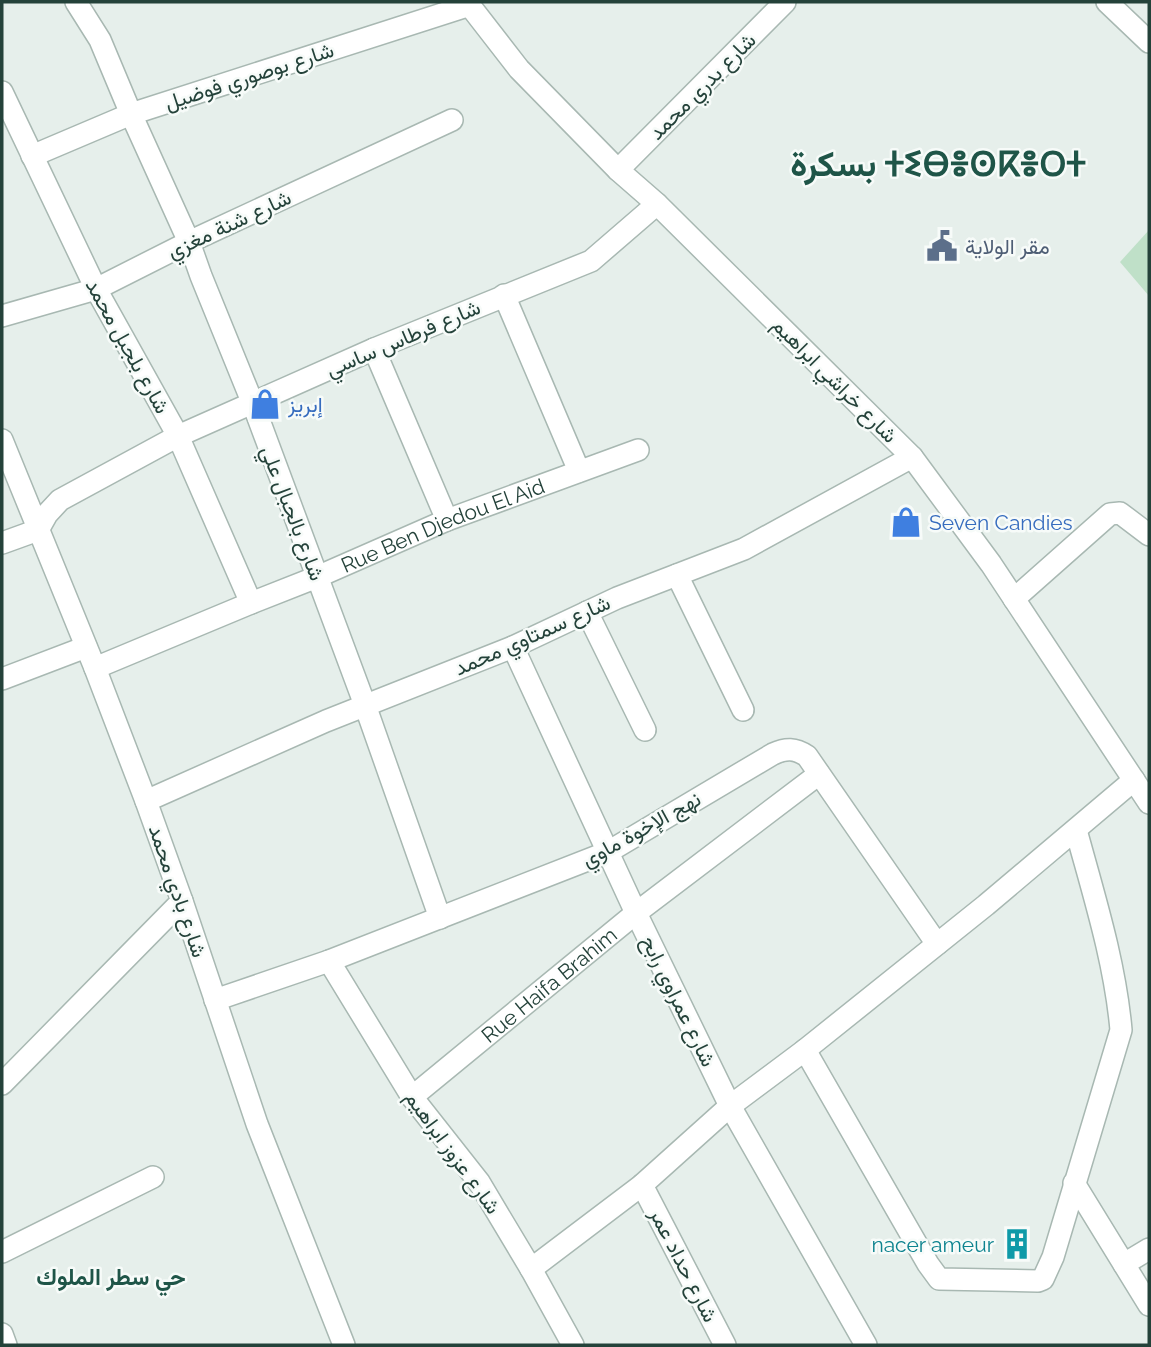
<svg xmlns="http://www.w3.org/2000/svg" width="1151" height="1347" font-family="Raleway,Vazirmatn,'Noto Sans Tifinagh',sans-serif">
<rect width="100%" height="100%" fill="#e6efeb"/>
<path fill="#bfe0c8" d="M1149,230V296L1120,262Z"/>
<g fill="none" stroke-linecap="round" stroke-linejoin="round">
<defs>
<g id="minor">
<path d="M76,2L100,40L131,114L189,242L201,276L253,404L365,705L440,918"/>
<path d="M467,2L519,69L618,170L657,204L912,457L991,564L1149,803"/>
<path d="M1107,2L1149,42"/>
<path d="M2,92L96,289L178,436L251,603"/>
<path d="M32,156L131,114L470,5"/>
<path d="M618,170L785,2"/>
<path d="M504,295L579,471"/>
<path d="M2,316L96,289L189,242L452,120"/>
<path d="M374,349L447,520"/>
<path d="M2,440L95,668L146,801L182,901L257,1124L344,1345"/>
<path d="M2,543L38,530L47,514L60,500L178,436L374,349L591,261L657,204"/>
<path d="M677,575L743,710"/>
<path d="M1014,599L1110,514L1120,513L1149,535"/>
<path d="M587,612L645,730"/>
<path d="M513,647L636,913L730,1106L866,1345"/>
<path id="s1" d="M95,668L251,603L317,577L447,520L638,450"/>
<path d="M2,679L86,647"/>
<path d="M146,801L326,721L513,647L617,598L744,549L912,457"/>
<path d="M329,961L412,1097L479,1182L531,1269L573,1345"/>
<path d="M215,1000L329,961L608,852L773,754C786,748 795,748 807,756L937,944"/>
<path d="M805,1050L928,1264L939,1279L1038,1281L1043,1279L1053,1257L1121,1030C1115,962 1094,896 1076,830"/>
<path d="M2,1084L182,901"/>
<path id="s2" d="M412,1097L636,913L819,774"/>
<path d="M1074,1183L1149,1305"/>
<path d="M642,1185L725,1345"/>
<path d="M2,1252L153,1177"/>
<path d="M1124,1264L1149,1249"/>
<path d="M531,1269L642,1185L730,1106L805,1050L986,905L1134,780"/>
<path d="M2,1334L6,1345"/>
</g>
</defs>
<use href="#minor" stroke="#a8b8b2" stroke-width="24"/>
<use href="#minor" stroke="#fff" stroke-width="21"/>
</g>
<defs>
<symbol id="civic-bare" viewBox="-9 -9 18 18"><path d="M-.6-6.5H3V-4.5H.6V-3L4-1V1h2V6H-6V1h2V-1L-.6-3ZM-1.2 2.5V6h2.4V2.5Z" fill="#5c6f8a" stroke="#f7fbf9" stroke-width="2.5" paint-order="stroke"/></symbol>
<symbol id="shop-bare" viewBox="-9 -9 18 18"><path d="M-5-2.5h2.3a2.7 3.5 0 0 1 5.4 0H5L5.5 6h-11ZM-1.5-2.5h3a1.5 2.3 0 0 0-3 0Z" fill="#3f7fe0" stroke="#f7fbf9" stroke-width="2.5" paint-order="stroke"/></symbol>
<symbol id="building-bare" viewBox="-9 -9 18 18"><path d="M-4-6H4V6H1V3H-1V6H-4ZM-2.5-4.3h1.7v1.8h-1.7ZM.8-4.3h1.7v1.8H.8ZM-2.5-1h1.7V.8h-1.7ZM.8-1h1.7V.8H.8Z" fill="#0f9aa8" stroke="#f7fbf9" stroke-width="2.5" paint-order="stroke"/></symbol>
</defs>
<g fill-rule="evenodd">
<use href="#civic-bare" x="920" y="224" width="44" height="44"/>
<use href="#shop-bare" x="243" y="382" width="44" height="44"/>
<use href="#shop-bare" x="884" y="500" width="44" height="44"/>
<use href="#building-bare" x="995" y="1222" width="44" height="44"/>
</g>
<g text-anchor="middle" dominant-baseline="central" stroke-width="5" stroke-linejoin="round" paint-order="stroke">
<g font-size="21" fill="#24423a" stroke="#f7fbf9">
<text transform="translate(249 76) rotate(-18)">شارع بوصوري فوضيل</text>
<text transform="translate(702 86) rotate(-45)">شارع بدري محمد</text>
<text transform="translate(229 224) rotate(-25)">شارع شنة مغزي</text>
<text transform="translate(403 338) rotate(-23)">شارع فرطاس ساسي</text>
<text transform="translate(128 346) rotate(61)">شارع بلجبل محمد</text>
<text transform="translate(835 380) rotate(45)">شارع خراشي ابراهيم</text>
<text transform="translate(293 513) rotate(69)">شارع بالجبال علي</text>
<text stroke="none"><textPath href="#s1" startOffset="376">Rue Ben Djedou El Aid</textPath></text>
<text transform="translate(532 635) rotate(-24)">شارع سمتاوي محمد</text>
<text transform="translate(641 829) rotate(-29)">نهج الإخوة ماوي</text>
<text transform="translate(178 891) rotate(71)">شارع بادي محمد</text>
<text stroke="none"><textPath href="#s2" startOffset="177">Rue Haifa Brahim</textPath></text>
<text transform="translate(679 1001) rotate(64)">شارع عمراوي رابح</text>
<text transform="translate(453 1152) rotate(54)">شارع عزوز ابراهيم</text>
<text transform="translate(684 1265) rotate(63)">شارع حداد عمر</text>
</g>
<g font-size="21" fill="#4e5e75" stroke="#f7fbf9" text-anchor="start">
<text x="965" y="246">مقر الولاية</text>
</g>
<g font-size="21" fill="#366cbe" stroke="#f7fbf9" text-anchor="start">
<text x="288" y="404">إبريز</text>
<text x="929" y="522">Seven Candies</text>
</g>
<g font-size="21" fill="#0d838f" stroke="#f7fbf9" text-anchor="end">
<text x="994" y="1244">nacer ameur</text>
</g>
<g font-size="23" font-weight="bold" fill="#1f5548" stroke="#f7fbf9">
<text x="111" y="1276">حي سطر الملوك</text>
</g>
<g font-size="35" font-weight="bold" fill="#1f5548" stroke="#f7fbf9">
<text x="938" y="163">بسكرة ⵜⵉⴱⴻⵙⴽⴻⵔⵜ</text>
</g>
</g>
<rect width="1151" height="1347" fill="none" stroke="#24423a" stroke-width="7"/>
</svg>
